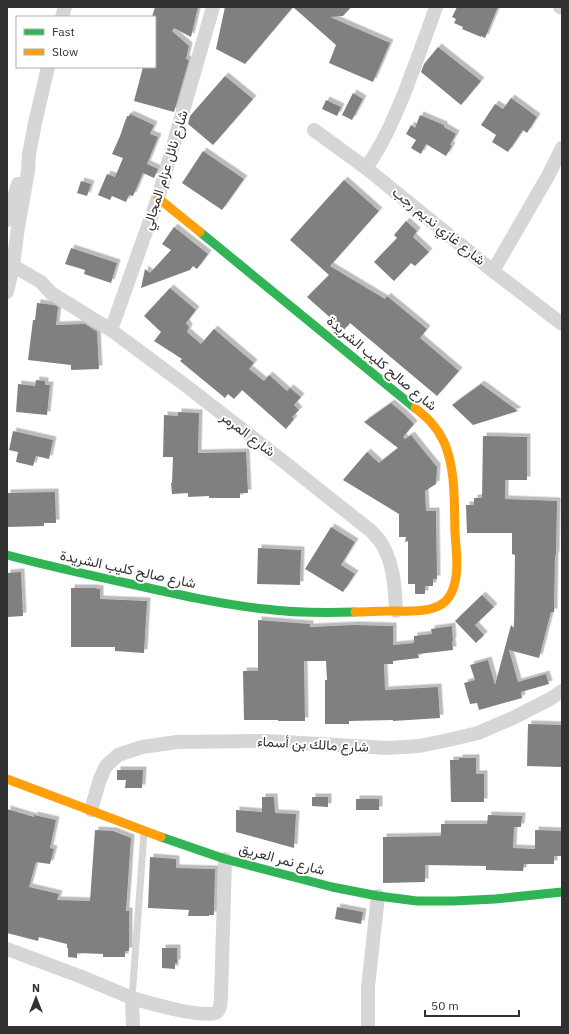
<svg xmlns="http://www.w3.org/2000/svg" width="569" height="1034" font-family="'IBM Plex Sans',Vazirmatn,sans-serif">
<defs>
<filter id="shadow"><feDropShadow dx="3.5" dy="-3.5" stdDeviation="0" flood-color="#0004"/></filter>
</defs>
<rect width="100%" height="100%" fill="#fff"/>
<path fill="#808080" filter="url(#shadow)" d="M155,7H198L191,37L174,28L172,31L189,46L186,59L189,60L174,112L134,101L143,67H155V17H152Z
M225,7H293L245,64L216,49Z
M293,7H351L343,16L330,17L390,43L373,82L329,63L336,45Z
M457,7H498L485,38L481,36V37L462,29L463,27L454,23L456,19L452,17Z
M438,47L481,81L461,105L421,72L424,64Z
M225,76L253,99L213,145L188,124L190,116Z
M353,93L363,99L352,120L342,115Z
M511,98L537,117L527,133L523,130L508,152L492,142L496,135L481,125L495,104L503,109Z
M326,100L341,107L337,116L322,109Z
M130,114L154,125L150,134L158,137L147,164L158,169L154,178L143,173L133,196L129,195L126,202L112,196L110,200L98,195L107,174L115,177L123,158L112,154L120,136L127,116H129Z
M420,115L444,125V127L456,134L450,145L452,146L446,156L426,144L421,154L411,148L416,140L406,134L411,125L415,128Z
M203,151L244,179L222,210L182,183Z
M344,180L379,211L330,266L385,299L387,296L427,329L420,338L459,371L437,396L350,323L344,330L307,297L329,275L290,240Z
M81,181L91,184L87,196L77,193Z
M406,221L417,231L413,237L429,252L415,266L411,263L394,281L374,262L397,238L394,235Z
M174,227L208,254L197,269L193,266L190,270L141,288L145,269L150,273L171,250L162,244Z
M71,248L117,263L111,283L84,274L85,270L65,264Z
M170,288L196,310L186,323L189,327L187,332L201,344L214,329L254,363L249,369L264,381L269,375L287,391L290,388L301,397L294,405L299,410L292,417L294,419L286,429L242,390L234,399L228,394L225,398L180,361L182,359L154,341L161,332L144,316Z
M37,303L54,305L58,307L56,325L85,324L93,329V330H95L97,332L99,369L71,370V365L28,360L33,320H35Z
M36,380L45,381V385H50L47,415L16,412L18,384L35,386Z
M481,384L518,411L473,425L452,405Z
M391,403L404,414L414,424L403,437L405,439L411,435L437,467L436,484L425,491L426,511H436L437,579H433V586H425V594H415V584H408V541L405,542L406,537H399V514L343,480L367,452L379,463L398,448L364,422Z
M178,412L199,413L198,453L246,452L248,493H240V498H209V496L188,497V493L172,494L171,483H172L173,457H163L164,415L178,416Z
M13,431L53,440L49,459L36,456L33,466L16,462L18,452L9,450Z
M483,436L527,437V480H505V499L557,501L556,556L555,555L554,612H551L539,658L509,650L518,682L546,674L549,684L521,692L522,698L479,710L477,703L470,704L464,683L475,680L470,665L488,660L495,685L511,625L514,628L515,555L512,554V533H467L466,505H474V498H482Z
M55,492L56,523H44V526L7,527V493Z
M331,527L355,542L341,565L355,574L343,592L305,569Z
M258,548L301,550L300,585L257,584Z
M21,572L23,616L7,617V573Z
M71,588H94L100,589V599L147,601L144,653L115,651V647H71Z
M482,595L494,607L475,625L484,635L476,643L455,621Z
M258,620L310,624V627L354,625L393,626V645L414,643V636L432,634L431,629L452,626L453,641H452L453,650L418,654L419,658L393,661V664H384L385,690L438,687L440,718L393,721V720L349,721V724H325V680H327L326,661H304L305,721H278V720H244L243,671H258Z
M528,724L562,725V767L527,766Z
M459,758H476V774H484V802H451L450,760H459Z
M117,770H143L142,788H125L126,780H117Z
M262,797H274L275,813L296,814L294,848L236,832V810L262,812Z
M312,797H328V807L312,806Z
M356,799H379V810H356Z
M7,809L34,817V815L56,820L50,848L54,849L50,864L36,862L29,887L59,894L57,900L90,901L95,830L113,831L131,838L126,911H129V951H125V957H103V954L77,953V958L68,957V948H67V944L39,937L38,941L7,933Z
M488,815L522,816L521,827H514L513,848L535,849V830L562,831V856H554V864H524L523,871L486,870V866L425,865V882L383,883V837L441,836V824H487Z
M150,857L176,859V868L215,869L214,915H209V916H188L189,910L148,908Z
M337,907L363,912L361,924L335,919Z
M162,948H177V963H175V969L162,968Z"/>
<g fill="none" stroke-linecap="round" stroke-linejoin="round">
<path stroke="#d6d6d6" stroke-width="7" d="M132,998L144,833"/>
<path stroke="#d6d6d6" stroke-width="14" d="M560,7L562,8
M62,17L65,7
M314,130L366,168L493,271L562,324
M366,168C383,144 393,120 404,94C415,65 426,36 436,7
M7,220L18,184
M7,265L13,266L22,271L41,282L51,293L111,330L185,385L279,458L371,531C375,535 380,540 383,546C394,566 395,588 396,611
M493,271L548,176L562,148
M7,292L13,266L18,227L28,171L29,154L35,123L48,67
M111,330L158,198L213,7
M91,810L100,779L106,766L118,755L142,747L177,742L266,741L388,748L419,746L444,741L478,733L515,717L550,699L562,691
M7,949L82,977L132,998L133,1027
M132,998C145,1002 207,1020 217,1012C221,1009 220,1003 221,998L225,859
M368,1027V987L378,896"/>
<path stroke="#30b455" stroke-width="9" d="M200,232L415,408
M7,555C48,566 89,575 131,584C175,594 219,604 265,609C295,613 325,613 355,612
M161,837L225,859L332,887L378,896L417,901H454L495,899L562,892"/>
<path stroke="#ff9f0a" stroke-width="9" d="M158,198L200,232
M355,612C366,612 378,611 389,611C404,611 429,613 442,604C448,600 452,593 454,586C459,569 456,550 455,532C454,502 456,470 444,442C437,427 428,418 415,408
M7,779L161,837"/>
</g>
<g text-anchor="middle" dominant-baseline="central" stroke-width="4" stroke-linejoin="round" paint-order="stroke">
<g font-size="14" fill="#323232" stroke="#fff">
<text transform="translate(165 170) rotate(-73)">شارع نائل عزام المجالي</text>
<text transform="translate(439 226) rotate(39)">شارع غازي نديم رجب</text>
<text transform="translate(382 363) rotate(40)">شارع صالح كليب الشريدة</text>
<text transform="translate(248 434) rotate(37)">شارع المرمر</text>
<text transform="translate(128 569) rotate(12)">شارع صالح كليب الشريدة</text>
<text transform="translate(313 744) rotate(3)">شارع مالك بن أسماء</text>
<text transform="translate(282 859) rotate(15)">شارع نمر العريق</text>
</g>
</g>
<rect width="569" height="1034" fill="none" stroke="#323232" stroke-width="16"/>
<rect x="16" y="16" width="140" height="52" fill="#ffffff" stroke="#adadad"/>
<rect x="24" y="29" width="20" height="6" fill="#30b455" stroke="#adadad"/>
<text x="52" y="36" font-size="12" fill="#323232">Fast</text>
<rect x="24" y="49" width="20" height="6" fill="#ff9f0a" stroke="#adadad"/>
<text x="52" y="56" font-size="12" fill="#323232">Slow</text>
<g transform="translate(36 998)" stroke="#ffffff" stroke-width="3" paint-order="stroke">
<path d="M0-3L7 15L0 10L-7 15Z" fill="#323232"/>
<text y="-6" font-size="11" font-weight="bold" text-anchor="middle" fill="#323232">N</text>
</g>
<path d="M425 1010v6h94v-6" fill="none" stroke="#323232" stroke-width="2"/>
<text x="431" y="1010" font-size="12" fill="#323232" stroke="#ffffff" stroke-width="3" paint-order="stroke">50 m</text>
</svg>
